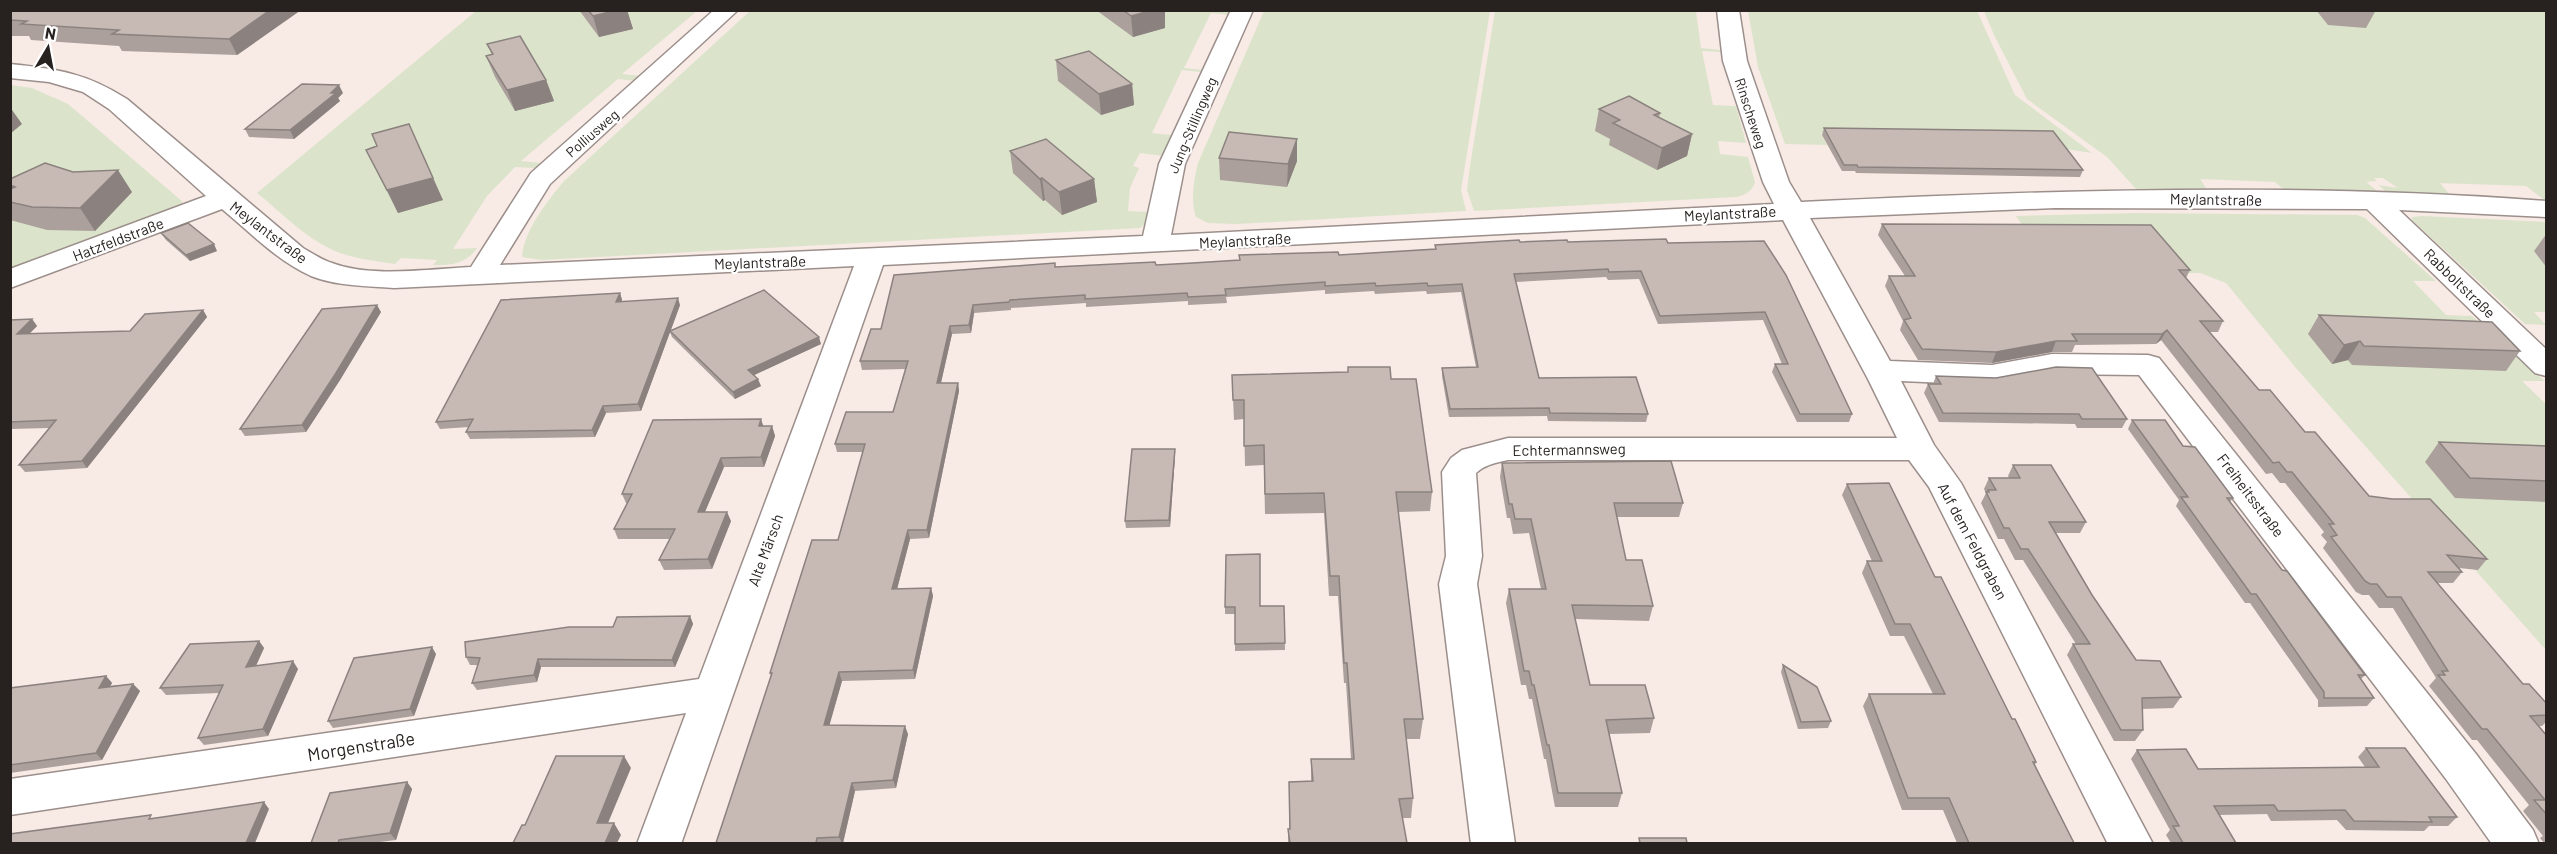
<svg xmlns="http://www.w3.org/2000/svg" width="2557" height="854" font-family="Barlow,sans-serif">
<rect width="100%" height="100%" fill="#f8eae5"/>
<path fill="#dbe4cb" d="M476,11H697L622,74L641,76L636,81L618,79L521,161L541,163L536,168L515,167L487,196L453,249L477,248C467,263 451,266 433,265L437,260L401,258L395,264C376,261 357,259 340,253C308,241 283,214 257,193Z
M750,11H1231L1229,15L1211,13L1184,68L1203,70L1201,72L1182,70L1152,133L1172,135L1163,156L1140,153L1133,166L1139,168L1130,188L1128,211L1150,212L1144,225L1140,228L542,260L522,257C524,230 547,202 564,181Z
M1264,11H1490L1461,190L1466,211L1237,224L1208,223L1196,217C1190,200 1194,180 1198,163Z
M1495,11H1696L1701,48L1721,50V52L1702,51L1713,105L1736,106L1746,143L1718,141L1720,154L1748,157L1755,182C1752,192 1745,195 1736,197L1474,211L1467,190L1470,166Z
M1748,11H1977L2015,95L2092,153L2059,148L2050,136L1821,133L1827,145L1785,144L1758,67Z
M1984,11H2546V199H2543L2526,186L2440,183L2450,195L2388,193L2378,185L2398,188L2383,178H2374L2377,181L2366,182L2380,193L2287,192L2275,182L2200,179L2208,191L2137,190L2107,157L2027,99L1994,35Z
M11,85L32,88L68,104L183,202L170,213L11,273Z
M2134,213L2357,215L2365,218L2436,281H2413L2446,315L2472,316L2545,381H2522L2546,404V650L2296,368L2226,283L2200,273H2178L2030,236L2016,216Z
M2422,216L2546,222V312H2534L2546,325L2525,324L2412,220V217Z"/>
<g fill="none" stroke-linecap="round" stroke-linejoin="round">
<defs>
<path id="minor" d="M714,10H738L550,184L500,265L1143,236L1159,164L1231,10H1253L1185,164L1171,235L1774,204L1763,182L1723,61L1717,10H1739L1747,61L1789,182L1801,202C2049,190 2299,182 2546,201V217L2399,210L2546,349V376L2535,373L2367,209L2055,208L1810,218L1890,361L1992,365L2052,354L2148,355L2159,358L2476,754L2533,830L2539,844H2492L2446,779L2139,375L2052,374L1992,385L1901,381L1934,445L1961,483L2153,844H2108L1929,487L1909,460H1508C1496,463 1486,464 1476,473L1482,556L1477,584L1515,844H1471L1439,584L1446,556L1442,472L1451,458L1462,450L1508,438H1897L1868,379L1783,220L883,265L681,844H637L686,713L10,815V779L699,679L854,266L394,288C367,286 336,286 311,276C277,261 250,232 222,209L10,288V269L206,196L109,109L83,92L49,82L10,78V64C58,69 86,73 127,99L303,248C312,253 322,260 332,263C371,278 429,269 471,267L531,173Z"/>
</defs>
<use href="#minor" stroke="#9c8f8b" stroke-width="3"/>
<use href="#minor" fill="#fff" fill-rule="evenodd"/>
</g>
<path fill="#aba09c" d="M10,10H301L237,55L122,51L119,46L31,40L29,36H10Z
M579,10H627L633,29L599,37Z
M1096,10H1165V28L1133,37Z
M2316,10H2376L2366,28L2328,25Z
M487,44L546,80L554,101L515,111L495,77L486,56L492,55Z
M1056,60L1132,84L1134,105L1101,115L1058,81Z
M343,93L338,98L340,101L294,139L249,137L245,129Z
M1599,109L1660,113L1659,118L1692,134L1687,156L1657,170L1609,145L1610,139L1595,131Z
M1824,128L2083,170L2080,177L1856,173L1855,171H1842L1822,135Z
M377,146L443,200L398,213L366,150Z
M1010,151L1094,179L1097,202L1062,215L1045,200L1043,201L1013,173Z
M1219,158L1297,161L1287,187L1220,180Z
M10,179L132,192L95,231L47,230L10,220Z
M1882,224L2190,270L2186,278L2223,321L2218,332H2209L2259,390L2305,432L2369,496L2487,559L2478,570L2459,568L2462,572L2453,583H2437L2523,684L2547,704V721L2542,726H2539L2547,736V843H2544L2540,838L2543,836L2523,811L2529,805L2477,740H2472L2429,686L2436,678L2393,608H2379L2369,595H2362L2356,592L2323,548L2327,542L2321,535L2324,532L2285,483H2280L2272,473L2266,474L2161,340L2156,344L2075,345L2072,352H2052L1992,363L1918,360L1900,330L1903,321L1885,286L1889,276H1905L1878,235Z
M161,233L217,251L190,261L166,240Z
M2547,233V268L2534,251Z
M1764,241L1852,414L1849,422H1797L1772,372L1775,364H1782L1763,320L1658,324L1639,279L1608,280L1606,277L1516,282L1539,378L1648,414L1646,422L1548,421L1547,416L1449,417L1442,376V368L1476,367L1461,292L1427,294L1426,291L1375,294L1374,291L1325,294V290L1226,297L1227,303L1188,305V301L1086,307V303L1011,308V310L974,313L971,333L952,334L941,383H958L959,391L929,538L910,539L897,589L931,588L933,596L915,679L842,681L829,725L908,734L896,788L855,791L843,843H716L771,676L770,673L838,540L863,452H837L835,444L893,412L905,369L862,370L860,361L881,329L1056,267L1156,265L1193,263L1239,260V255H1339L1435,249V245L1520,242L1668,243Z
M620,293L622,300L621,302L680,305L671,330L821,344L754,375L761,386L735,399L672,337L670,332L641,411L606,413L595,437L470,439L466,432L469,427L440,429L436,422Z
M203,310L207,317L87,468L25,472L19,465L50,428L10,429V320L32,319L37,326L29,334L130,331Z
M381,312L340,380L306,432L245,436L240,429Z
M2319,315L2520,351L2506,371L2352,365L2348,360L2332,364L2308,334Z
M1232,375L1391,379L1432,492L1430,511L1398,512L1423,719L1420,739H1406L1413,798L1411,818H1402L1407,843H1288V829H1289V782L1311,781V759H1351L1346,683H1344L1338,596H1329L1324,513L1265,514L1264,465L1245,466L1244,419L1234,420Z
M1936,376L2127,419L2122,428H2077L2075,424L1939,422L1924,393L1928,384H1933Z
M2132,420L2183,446L2233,498L2230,502L2282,570L2365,675L2361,679L2374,698L2367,706L2318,707V700L2250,603H2245L2176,506L2179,500L2128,429Z
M764,426H772L775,436L764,467H724L705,512L731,521L712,569L664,570L659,560L670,539H618L614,529L627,503H626L622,494Z
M2439,442L2547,446V502L2455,498L2425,462Z
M1175,449V456L1170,527L1126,528L1125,521Z
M1502,463L1683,503L1679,517H1617L1626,560L1653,606L1649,621L1575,619L1590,685L1654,718L1650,733L1609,734L1622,793L1618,807H1555L1546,759H1544L1532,699H1529L1526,685H1521L1506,603L1509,589H1541L1529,533L1513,534L1510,518H1507L1500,477Z
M2013,465L2086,522L2080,533H2056L2092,595L2136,660L2181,697L2173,708L2142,709L2143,730L2135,741H2114L2067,655L2073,644H2076L2023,560H2015L2004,539H1998L1981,503L1986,493L1984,489L1989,478H2009L2008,476Z
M1847,484L1935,577L2036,762L2035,765L2074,843H1957L1943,810H1902L1863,706L1869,694H1933L1904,636H1890L1862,573L1867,561H1872L1842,495Z
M1284,606L1285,650L1235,651V614H1225V607Z
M690,616L693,624L675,667H541L537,682L477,690L472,683L478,665H470L466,657L613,627Z
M259,641L264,648L256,666L298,669L268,736L204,745L198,738L220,693L166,695L160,688Z
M436,654L414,716L333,728L328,721Z
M1783,665L1831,721L1828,728L1798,729L1781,672Z
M106,676L112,683L110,686L133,684L140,691L102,760L10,773V688Z
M2366,748L2457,817L2448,826H2429L2424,831L2346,830L2337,820L2271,821L2267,814L2219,815L2236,843H2171L2166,835L2170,830L2131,759L2137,750L2198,769L2365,767L2358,757Z
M407,782L412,789L396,840L372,843H307H311Z"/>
<path fill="#8b827f" d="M270,10H301L237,55L229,39Z
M618,10H627L633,29L599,37L593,16Z
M1153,10H1165V28L1133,37L1131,16Z
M546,80L554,101L515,111L507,90Z
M1132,84L1134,105L1101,115L1099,94Z
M339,85L343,93L338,98L340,101L294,139L290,130Z
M10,107L22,124L10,134Z
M409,124L443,200L398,213L387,190Z
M1692,134L1687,156L1657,170L1662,148Z
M1297,139V161L1287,187L1288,164Z
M118,170L132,192L95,231L80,208Z
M1042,178L1045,200L1043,201L1040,179Z
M1094,179L1097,202L1062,215L1059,192Z
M214,244L217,251L190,261L186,255Z
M620,293L622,300L618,309L616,302Z
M678,298L680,305L641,411L638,404Z
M377,305L381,312L340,380L306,432L302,425Z
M973,305L974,313L971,333L969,325Z
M203,310L207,317L87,468L82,461Z
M32,319L37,326L22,341L17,334Z
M950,326L952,334L939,391L937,383Z
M2167,330L2161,340L2156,344L2162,334Z
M819,337L821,344L750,377L748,370Z
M2056,341L2052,352L1992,363L1996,352Z
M2360,341L2348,360L2332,364L2344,345Z
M758,379L761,386L735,399L733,392Z
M958,383L959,391L929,538L927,530Z
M603,406L606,413L595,437L592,430Z
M761,419L764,428L759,426Z
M772,426L775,436L764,467L761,457Z
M1175,449V456L1170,527L1169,520Z
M721,458L724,467L701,521L698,512Z
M727,512L731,521L712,569L708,559Z
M908,530L910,539L895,597L892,589Z
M931,588L933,596L915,679L913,670Z
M690,616L693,624L675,667L672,660Z
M259,641L264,648L252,674L246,667Z
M432,647L436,654L414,716L410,709Z
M538,659L541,667L537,682L534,675Z
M293,661L298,669L268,736L263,729Z
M839,672L842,681L827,734L824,725Z
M106,676L112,683L106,695L99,688Z
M133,684L140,691L102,760L96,753Z
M905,726L908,734L896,788L893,780Z
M624,756L631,768L603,835L597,823Z
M407,782L412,789L396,840L390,833Z
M852,783L855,791L843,843H842L839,837Z
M264,802L269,809L255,843H246Z
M614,823L621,835L617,843H605Z"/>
<path fill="#c7bab5" stroke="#8b827f" stroke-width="1.5" d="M10,10H270L229,39L112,34L119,30L21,24L27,21L10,20Z
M588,10H618L593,16Z
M1123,10H1153L1131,16Z
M520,36L546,80L507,90L486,56L493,54L487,44Z
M1089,51L1132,84L1099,94L1056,60Z
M302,84L339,85L331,93H336L290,130L245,129Z
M1629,96L1660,113L1654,115L1692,134L1662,148L1613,123L1620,120L1599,109Z
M409,124L433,178L387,190L366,150L377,146L372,134Z
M1824,128L2053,131L2083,170L1858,167L1857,165H1844Z
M1229,132L1297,139L1288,164L1219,158Z
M1046,139L1094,179L1059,192L1042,178L1040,179L1010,151Z
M45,163L73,172L118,170L80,208L32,207L10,202V189L15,187L10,185V179Z
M188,223L214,244L186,255L161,233Z
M1882,224L2151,225L2190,270H2179L2223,321H2200L2259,390H2270L2305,432H2315L2369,496L2392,499H2430L2487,559L2447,555L2462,572H2428L2523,684H2529L2547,704V715L2530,716L2547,736V815L2534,800H2545L2487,729H2482L2438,675H2445L2442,671H2448L2401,597H2387L2377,584H2370L2365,581L2331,537L2337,535L2329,524H2334L2292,472H2287L2279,462L2273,463L2167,330L2162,334H2072L2077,341H2056L1996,352L1922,349L1904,320L1911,318L1889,276H1915Z
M1666,239L1668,243L1764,241L1786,275L1852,414H1800L1775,364H1788L1765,312L1660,316L1641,271L1609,272L1608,269L1514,274L1539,378L1636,377L1648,414L1550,413L1549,408L1450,409L1442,368L1478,367L1462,284L1428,286L1427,283L1376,286L1375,283L1325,286V282L1225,289L1226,295L1188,297L1187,293L1085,299V295L1010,300L1009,302L973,305L969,325L950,326L937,383H958L927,530H908L892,589L931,588L913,670L839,672L824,725L905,726L893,780L852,783L839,837L817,838L816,843H716L772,673H770L812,540H838L865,444H835L846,412H893L908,361H860L871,329H881L894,275L1055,263V267L1155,262L1156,265L1193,263L1240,260L1239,255L1338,252L1339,255L1436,249L1435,245L1519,240L1520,242L1567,240L1568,242Z
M764,290L819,337L748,370L758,379L733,392L670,331Z
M620,293L616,302L678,298L638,404L603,406L592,430L466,432L473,419L436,422L501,300Z
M377,305L336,373L302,425L240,429L322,309Z
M203,310L82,461L19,465L56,420L10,422V320L32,319L17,334L130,331L145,314Z
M2319,315L2492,322L2520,351L2364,346L2360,341L2344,345Z
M1348,367H1390L1391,379H1416L1432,492H1396L1423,719H1404L1413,798L1399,799L1407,843H1290L1288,829H1290L1289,782L1313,781L1311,759H1354L1347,663H1344L1339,576H1330L1324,493L1265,494L1264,445L1244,446V400H1233L1232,375L1348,372Z
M2056,367L2092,368L2127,419H2082L2079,414L1943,413L1928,384H1941L1936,376L1996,378Z
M761,419L759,426H772L761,457L721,458L698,512H727L708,559L659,560L675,529H614L632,494H622L653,420Z
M2132,420H2165L2183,446L2195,447L2233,498H2227L2282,570L2287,571L2365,675H2358L2374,698H2324V692L2256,594H2251L2181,497H2188Z
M2439,442L2547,446V481L2470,478Z
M1132,449H1175L1169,520L1125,521Z
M1671,461L1683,503H1614L1626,560H1642L1653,606L1572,605L1590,685H1645L1654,718L1606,720L1622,793H1558L1549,745H1547L1534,685H1532L1529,671H1524L1509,589H1546L1531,519H1515L1512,504H1509L1502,463Z
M2013,465H2051L2086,522H2049L2092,595L2136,660L2160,661L2181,697L2142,698L2143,730H2121L2073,644H2090L2028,549H2021L2009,528H2004L1986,492H1989L1988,490H1996L1989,478H2020Z
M1889,483L1935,577H1941L2012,719H2015L2036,762H2033L2074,843H1969L1949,798H1908L1869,694H1945L1910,624H1895L1867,561H1882L1847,484Z
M1260,554V606H1284L1285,643L1235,644V607H1225L1226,555Z
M690,616L672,660L538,659L534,675L472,683L480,658L466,657L465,642L569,627H613L617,617Z
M259,641L246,667L293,661L263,729L198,738L223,685L160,688L190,644Z
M432,647L410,709L328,721L354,658Z
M1783,665L1817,687L1831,721L1801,722Z
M106,676L99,688L133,684L96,753L10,765V688Z
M2366,748H2405L2457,817H2429L2432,822L2354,821L2345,810L2278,811L2274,805L2214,806L2236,843H2183L2173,826H2179L2137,750L2186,749L2198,769L2379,767Z
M556,756H624L597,823H614L605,843H513L522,825H525Z
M407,782L390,833L339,840L338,843H307H311L330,793Z
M264,802L246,843H10V834L151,815L149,819Z
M1639,838H1686L1687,843H1640Z"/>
<g text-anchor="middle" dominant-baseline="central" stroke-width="4.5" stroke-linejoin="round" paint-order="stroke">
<g font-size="14" fill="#272220" stroke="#fff">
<text transform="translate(1751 113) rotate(72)">Rinscheweg</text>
<text transform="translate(1192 125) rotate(-67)">Jung-Stillingweg</text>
<text transform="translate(592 133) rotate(-41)">Polliusweg</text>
</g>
<g font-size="15" fill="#272220" stroke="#fff">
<text transform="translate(2216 199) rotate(1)">Meylantstraße</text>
<text transform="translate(1730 213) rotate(-3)">Meylantstraße</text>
<text transform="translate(269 232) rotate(37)">Meylantstraße</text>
<text transform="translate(118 239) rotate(-21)">Hatzfeldstraße</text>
<text transform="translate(1245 240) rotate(-3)">Meylantstraße</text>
<text transform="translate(760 262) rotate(-2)">Meylantstraße</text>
<text transform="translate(2460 283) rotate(44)">Rabboltstraße</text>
<text transform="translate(1569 449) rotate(-1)">Echtermannsweg</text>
<text transform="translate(2251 495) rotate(53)">Freiheitsstraße</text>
<text transform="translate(1973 541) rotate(62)">Auf dem Feldgraben</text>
<text transform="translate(765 550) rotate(-70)">Alte Märsch</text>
</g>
<g font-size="18" fill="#272220" stroke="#fff">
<text transform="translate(361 746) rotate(-9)">Morgenstraße</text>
</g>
</g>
<rect width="2557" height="854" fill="none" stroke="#272220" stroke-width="24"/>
<g transform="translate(48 48) rotate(10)" stroke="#ffffff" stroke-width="4.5" paint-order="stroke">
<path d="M0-4.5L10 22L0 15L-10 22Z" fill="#272220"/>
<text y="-9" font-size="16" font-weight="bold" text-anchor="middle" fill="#272220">N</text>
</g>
</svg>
